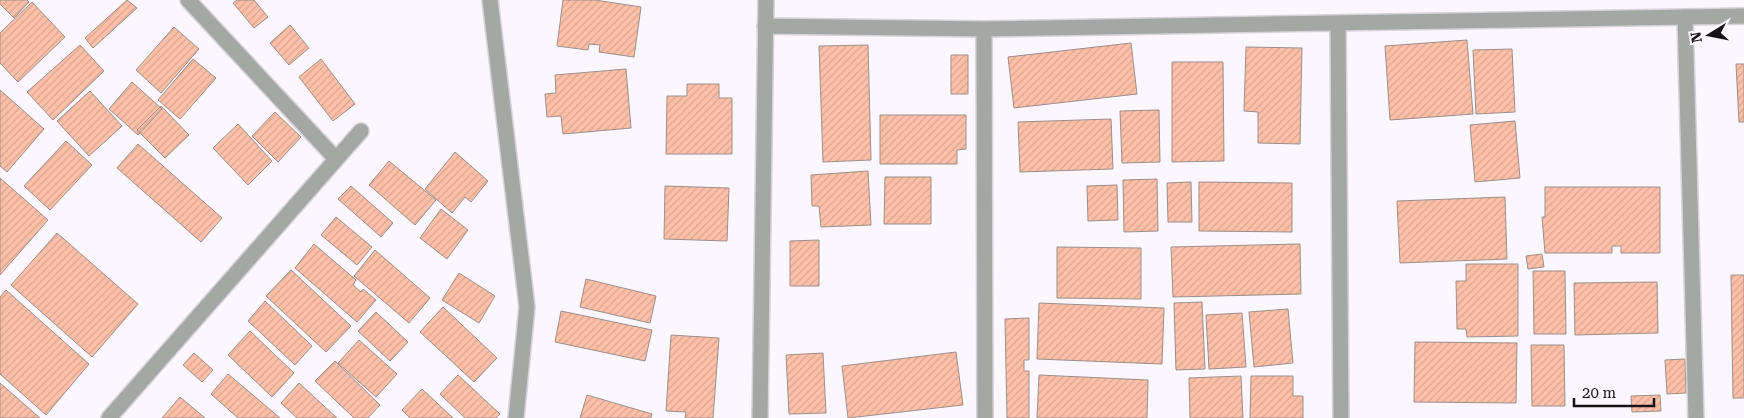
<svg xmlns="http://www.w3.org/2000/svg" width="1744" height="418" font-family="'Roboto Serif',serif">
<defs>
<pattern id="building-hatch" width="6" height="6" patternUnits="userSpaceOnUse" patternTransform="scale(1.25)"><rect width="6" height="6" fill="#fec0a8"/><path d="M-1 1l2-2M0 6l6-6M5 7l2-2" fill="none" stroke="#d9a490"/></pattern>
</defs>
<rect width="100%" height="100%" fill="#fcf7fe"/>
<path fill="url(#building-hatch)" stroke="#9b8f8b" d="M0,0H27L29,2L14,18L0,4Z
M127,0L137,8L93,48L85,38Z
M237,0H254L268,17L254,28L233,3Z
M563,0H595L641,7L634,57L599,52L600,45L589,44L588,50L557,46Z
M32,2L65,37L18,82L0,63V33Z
M290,25L309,48L289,65L270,43Z
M174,27L199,49L161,93L136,70Z
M1467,40L1473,114L1390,120L1385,46Z
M1131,43L1137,94L1014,108L1008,57Z
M80,45L104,71L53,120L27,92Z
M868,45L871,160L823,162L819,46Z
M1246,47L1302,48L1300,144L1258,143V112L1244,111Z
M1512,49L1515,112L1476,114L1473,50Z
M951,55H968V94H951Z
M193,59L216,78L180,119L158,100Z
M321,59L355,104L333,121L299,77Z
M1172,62H1223L1224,161L1172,162Z
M1736,64H1744V122H1739Z
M626,69L631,128L563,134L561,116L547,117L545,94L556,93L555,75Z
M132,82L162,109L138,135L109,109Z
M687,84H719V98H732V154H666L667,96H687Z
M0,90L44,129L7,172L0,166Z
M90,91L122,126L89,156L57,121Z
M161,106L189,135L165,158L137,130Z
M1159,110L1160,162L1122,163L1120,111Z
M275,112L301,137L278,162L252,136Z
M880,115H966V149L957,150V164H880Z
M1111,119L1113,169L1020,172L1018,122Z
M1515,121L1520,178L1475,182L1470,125Z
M238,124L272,161L248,185L213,148Z
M66,141L92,165L50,210L24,186Z
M138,144L222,218L201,242L117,168Z
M455,152L488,181L471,202L465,197L452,213L425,189Z
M389,161L436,200L415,225L369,185Z
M868,171L871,225L821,227L819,206H812L811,175Z
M885,177H931V224H884Z
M0,178L48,220L0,275Z
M1157,179L1158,231L1124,232L1123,180Z
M1191,182L1192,222H1168L1167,183Z
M1199,182L1292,183V232L1199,231Z
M1117,185L1118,220L1088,221L1087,186Z
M351,186L393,223L381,237L338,199Z
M665,186L729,188L727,241L664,239Z
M1545,187H1660V253H1621V246H1612V253H1545L1542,217H1545Z
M1505,197L1507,259L1400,263L1397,201Z
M441,209L468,230L447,259L420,238Z
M336,217L372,247L357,265L321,235Z
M57,233L138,304L92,357L11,285Z
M819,240V286H790V241Z
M314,244L356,280L353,285L361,292L363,289L376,300L357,322L295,268Z
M1300,244L1301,294L1173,297L1171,247Z
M1057,247L1141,248V299L1057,298Z
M375,250L430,298L409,323L354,276Z
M1542,254L1544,267L1528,269L1526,256Z
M1466,264H1518V336L1467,337L1466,329H1457L1456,281H1466Z
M291,270L351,326L326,352L266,296Z
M1533,271H1565L1566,334H1534Z
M459,273L495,296L479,323L442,300Z
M1731,275H1744V398H1733Z
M586,279L656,296L650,323L580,307Z
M1657,282L1658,333L1575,335L1574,283Z
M6,290L89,364L46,415L0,374V297Z
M265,301L312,346L295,365L248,321Z
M1202,302L1205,369L1176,370L1174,303Z
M1039,303L1164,308L1162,364L1037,359Z
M443,307L497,358L474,382L420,332Z
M1288,309L1293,363L1254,367L1249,312Z
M561,311L652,330L645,361L555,342Z
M376,312L408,342L390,361L358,331Z
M1242,313L1246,367L1209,369L1206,315Z
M1029,318V360H1024V371H1029V418H1007L1005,319Z
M250,331L294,373L272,397L228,355Z
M671,335L719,338L713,418H685L686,412L666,411Z
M359,340L397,374L376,397L338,363Z
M1415,342L1517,343L1516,403L1414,402Z
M1531,345H1564L1565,406H1532Z
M956,352L963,405L848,418L842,366Z
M194,353L213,370L202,382L183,365Z
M823,353L826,413L789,414L786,355Z
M1685,359L1686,393L1667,394L1665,360Z
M335,361L380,405L368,418H354L315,381Z
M228,374L280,418H238L211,394Z
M458,375L500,414L496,418H465L440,394Z
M1039,375L1148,380L1147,418H1037Z
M1241,376L1243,418H1190L1189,378Z
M1251,376H1293V396H1303V418H1250Z
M0,383L40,418H0Z
M299,383L337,418H297L281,403Z
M422,389L453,418H410L402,410Z
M587,395L652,414L651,418H580Z
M1660,395L1661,411L1632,412L1631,396Z
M180,397L205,418H162Z"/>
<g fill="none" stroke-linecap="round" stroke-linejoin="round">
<defs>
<path id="minor" d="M188,0L336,159
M490,0L527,307L516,418
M1685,17L1696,418
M1338,24L1341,418
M765,26L984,29L1744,16
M984,29L985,418
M109,418L361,131
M760,418L766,0"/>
</defs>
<use href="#minor" stroke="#d7d3d9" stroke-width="18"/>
<use href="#minor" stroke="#a3a8a5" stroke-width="15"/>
</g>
<g transform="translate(1709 35) rotate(260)" stroke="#fcf7fe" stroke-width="4" paint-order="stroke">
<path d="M0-4L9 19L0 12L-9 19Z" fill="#151316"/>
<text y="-8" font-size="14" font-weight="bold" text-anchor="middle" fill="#151316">N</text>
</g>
<path d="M1574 398v8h80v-8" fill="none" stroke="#151316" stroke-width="2.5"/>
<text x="1582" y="398" font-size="15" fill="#151316" stroke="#fcf7fe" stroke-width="4" paint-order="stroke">20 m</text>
</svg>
